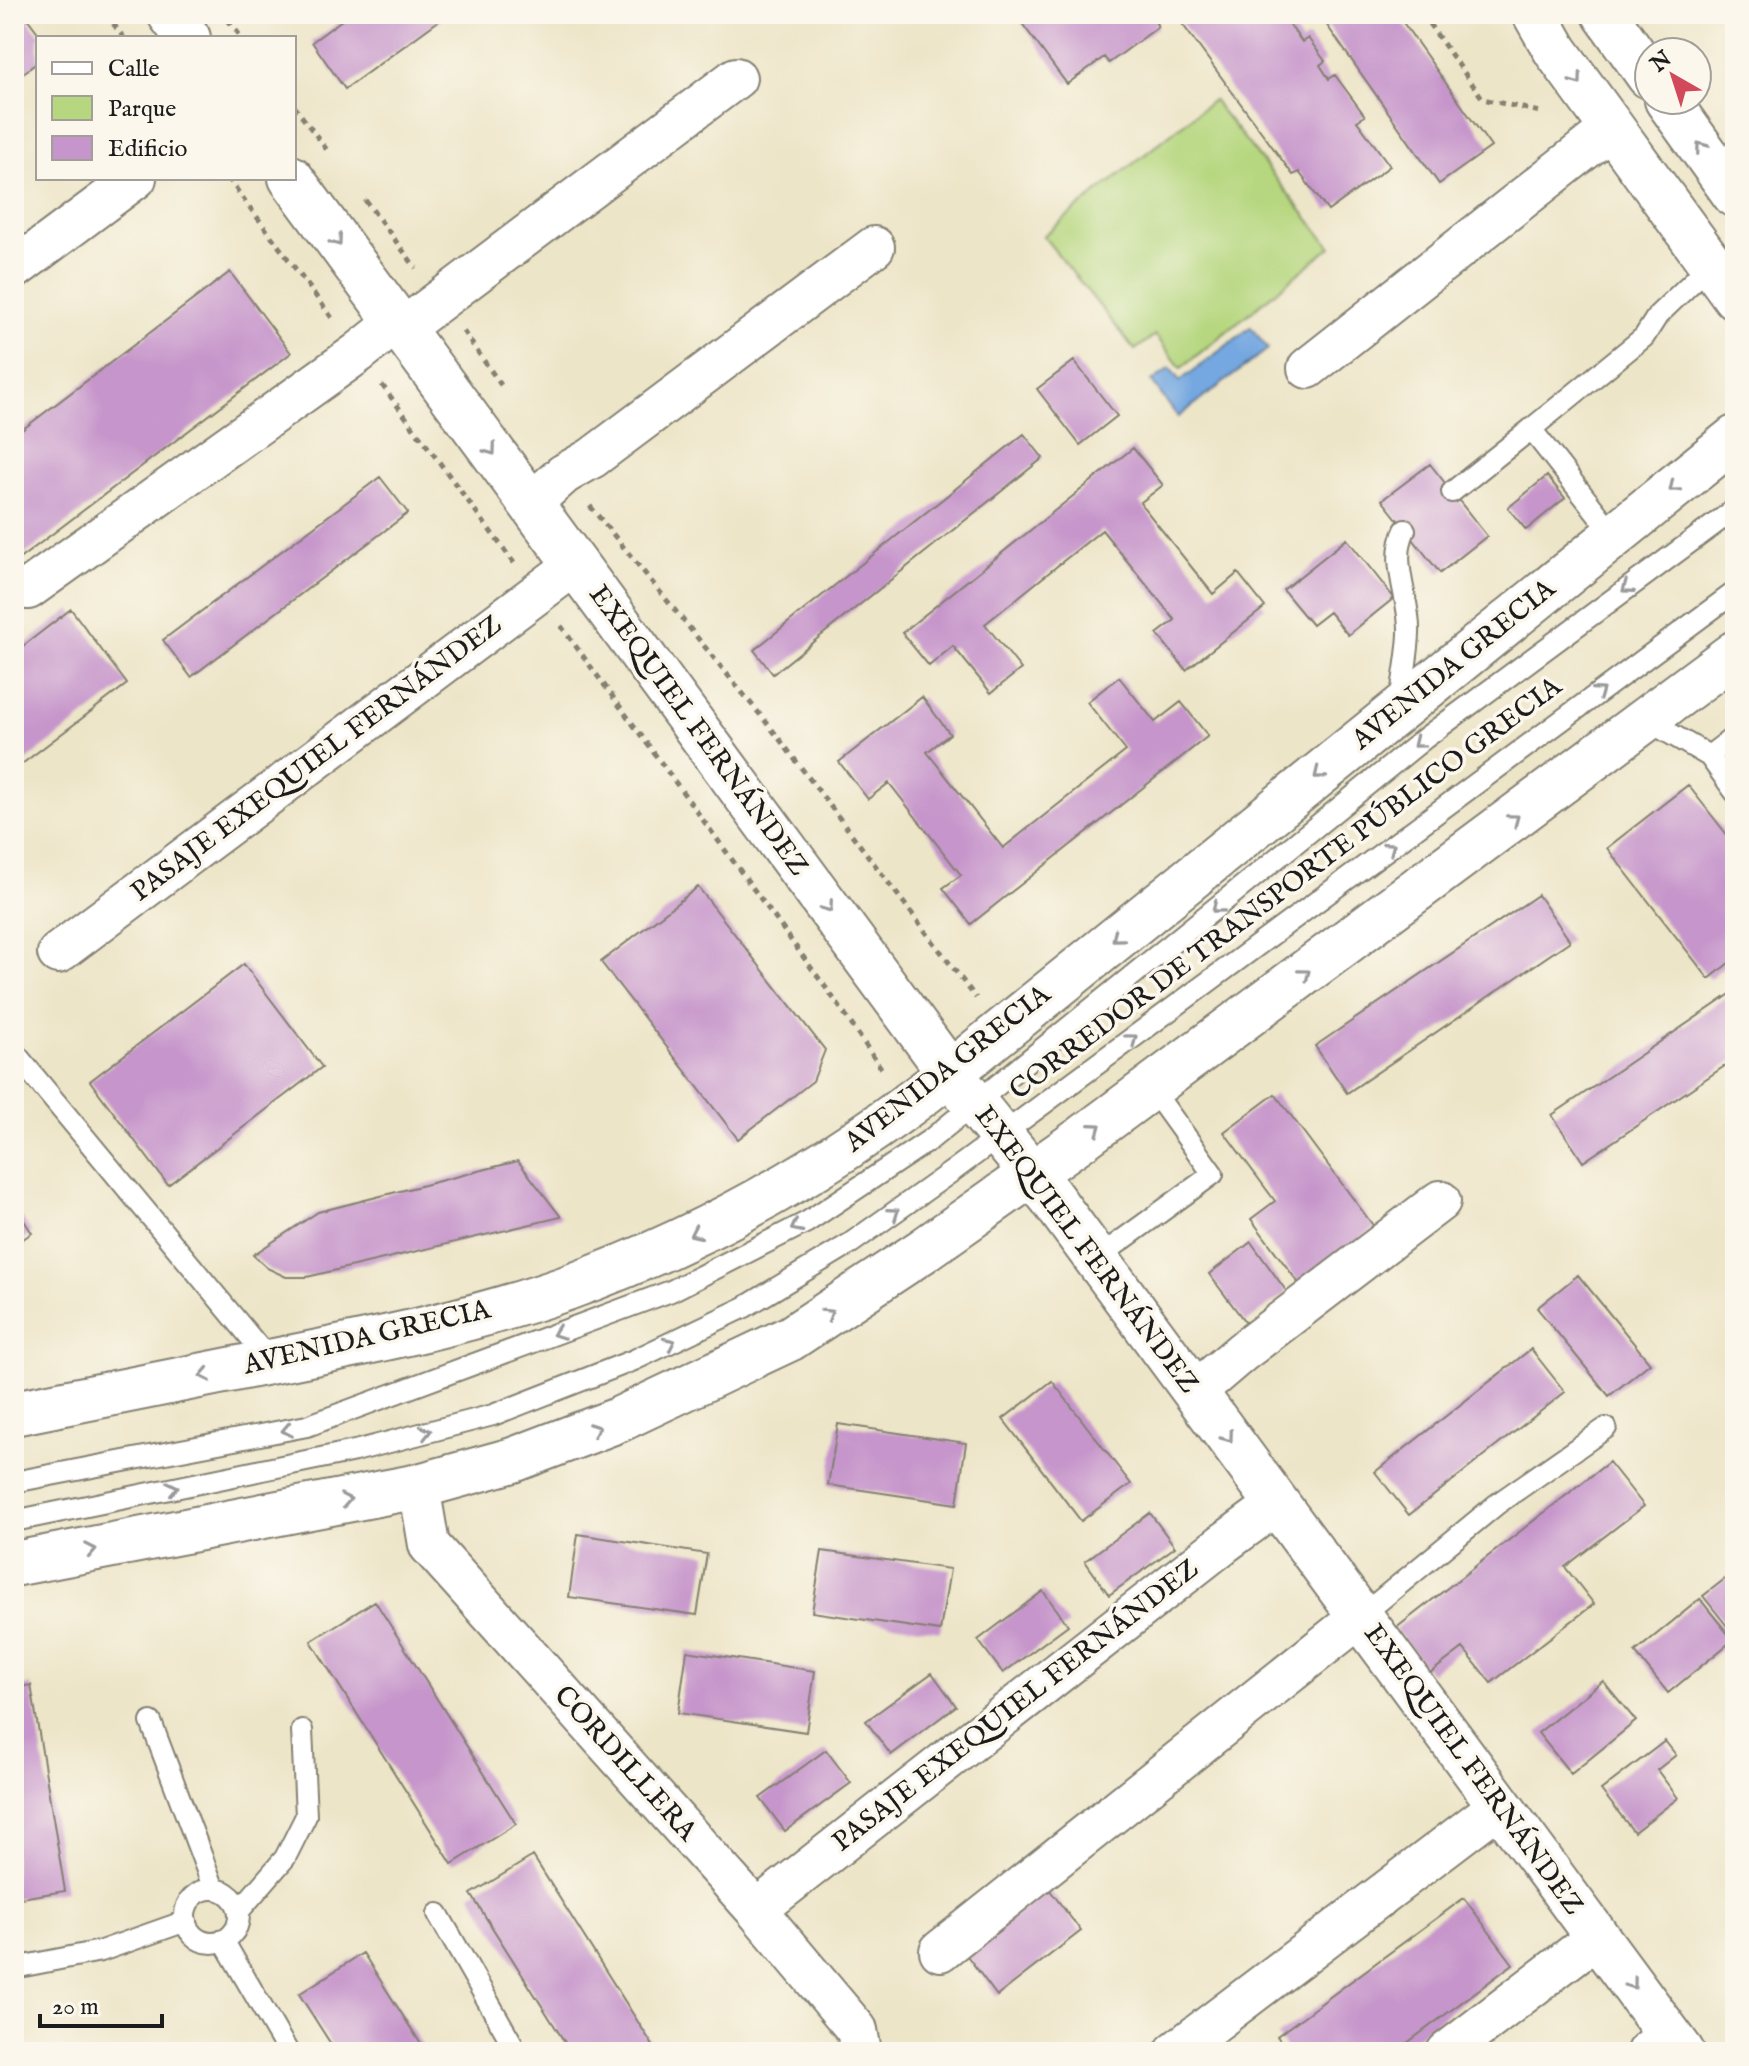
<svg xmlns="http://www.w3.org/2000/svg" width="1749" height="2066" font-family="'IM FELL English',serif">
<rect width="100%" height="100%" fill="#fbf7ec"/>
<filter id="ink" filterUnits="userSpaceOnUse"><feTurbulence type="fractalNoise" baseFrequency=".0125" numOctaves="2"/><feDisplacementMap in="SourceGraphic" scale="16" xChannelSelector="R" yChannelSelector="G"/><feConvolveMatrix kernelMatrix="1 2 1 2 8 2 1 2 1" color-interpolation-filters="sRGB"/></filter>
<filter id="wash" filterUnits="userSpaceOnUse"><feTurbulence type="fractalNoise" baseFrequency=".006" numOctaves="4" result="noise"/><feDisplacementMap in="SourceGraphic" scale="32" xChannelSelector="R" yChannelSelector="G"/><feGaussianBlur stdDeviation="1.8" result="paint"/><feColorMatrix in="noise" values="0 0 0 0 0 0 0 0 0 0 0 0 0 0 0 0 0 1.4 0 .05"/><feComposite in="paint" operator="in"/></filter>
<g filter="url(#wash)">
<rect width="100%" height="100%" fill="#ede5c8"/>
<path fill="#b6d77f" stroke="#697a4e" stroke-width="2" d="M1213,100L1331,247L1181,368L1155,335L1135,350L1043,236Z"/>
<path fill="#75a7e0" stroke="#48627e" stroke-width="2" d="M1251,327L1268,349L1178,417L1152,382L1170,368L1180,381Z"/>
<g id="blocks">
<path fill="#c695cb" d="M14,14H24L42,38H38V62L14,80Z
M350,14H448L345,89L312,42Z
M1031,14H1167L1156,23L1158,27L1109,63L1104,57L1067,84L1021,22Z
M1175,14H1290L1292,17L1287,21L1302,42L1308,38L1325,61L1320,65L1329,79L1335,75L1365,116L1357,121L1390,166L1328,211L1299,172L1293,175Z
M1319,14H1397L1491,147L1439,184Z
M230,272L291,353L14,563V436Z
M1074,361L1117,416L1080,445L1037,389Z
M1024,434L1043,458L773,674L754,650Z
M1133,448L1163,485L1140,503L1213,594L1238,573L1265,607L1186,670L1157,634L1175,620L1102,530L985,624L1021,669L991,693L953,646L929,666L902,633Z
M1430,464L1487,536L1440,573L1382,500Z
M1547,476L1565,498L1526,530L1508,508Z
M380,477L408,513L191,677L163,640Z
M1347,539L1394,598L1348,635L1329,612L1312,625L1283,590Z
M71,609L127,684L14,770V653Z
M1119,677L1155,722L1181,702L1208,736L971,924L943,888L961,875L889,783L868,799L839,762L922,697L950,734L927,752L1003,848L1126,751L1087,702Z
M1688,785L1735,845V958L1709,979L1607,848Z
M698,887L825,1050L813,1081L738,1139L601,962Z
M1538,895L1570,941L1347,1093L1315,1046Z
M244,964L322,1067L168,1185L90,1081Z
M1735,991V1059L1583,1162L1552,1115Z
M1275,1094L1375,1228L1300,1285L1251,1219L1275,1201L1224,1132Z
M518,1161L561,1217L307,1277H286L267,1268L253,1255L318,1212Z
M14,1205L32,1233L14,1245Z
M1251,1242L1287,1292L1246,1323L1209,1274Z
M1578,1275L1650,1363L1609,1396L1537,1308Z
M1531,1349L1565,1392L1409,1515L1375,1472Z
M1052,1381L1131,1484L1081,1521L1003,1419Z
M838,1424L966,1443L957,1504L828,1485Z
M1609,1462L1644,1506L1565,1567L1594,1604L1491,1683L1463,1648L1430,1673L1395,1629Z
M1150,1513L1175,1547L1109,1595L1085,1561Z
M578,1534L707,1554L697,1615L569,1597Z
M822,1551L950,1569L940,1631L812,1612Z
M1735,1571V1636L1703,1596Z
M1043,1591L1068,1625L1003,1673L978,1640Z
M1700,1599L1733,1640L1668,1693L1635,1652Z
M375,1601L516,1824L452,1864L311,1641Z
M687,1651L815,1671L806,1732L678,1713Z
M932,1673L956,1706L891,1755L866,1721Z
M1603,1681L1636,1721L1571,1774L1538,1733Z
M31,1685L65,1891L14,1899V1688Z
M1665,1741L1676,1755L1657,1770L1678,1798L1634,1832L1601,1790Z
M826,1750L851,1783L785,1831L760,1798Z
M533,1856L657,2052H571L471,1894Z
M1049,1889L1081,1931L997,1996L965,1953Z
M1464,1898L1513,1964L1395,2052H1288L1277,2036Z
M363,1953L426,2052H336L299,1994Z"/>
</g>
</g>
<g filter="url(#ink)">
<use href="#blocks" fill-opacity="0" stroke="#848072" stroke-width="2"/>
<g fill="none" stroke-linecap="round" stroke-linejoin="round">
<defs>
<path id="service" d="M1452,492L1531,429
M1615,536L1531,429L1644,337L1658,315L1711,264
M1400,702C1403,680 1408,657 1409,634C1411,599 1389,563 1405,530
M1645,719L1709,756L1735,792
M1709,756L1735,736
M14,1052L271,1362
M1096,1259L1213,1174L1151,1088
M14,1482L307,1426L671,1291L807,1222L931,1139L1425,738L1735,509
M14,1521L355,1451L493,1415L634,1360L745,1307L851,1243L954,1170L1735,592
M1360,1617L1497,1504L1606,1428
M151,1722L214,1889
M185 1916a27 27 0 1 1 54 0a27 27 0 1 1-54 0Z
M239,1911L285,1858L306,1816L302,1730
M438,1914L517,2052
M223,1940L288,2052
M14,1968L101,1951L186,1921"/>
<path id="minor" d="M14,269L136,178
M402,329L736,78
M1308,368L1612,128
M530,504L564,474L592,458L874,247
M28,589L358,353L397,322
M58,953L575,565
M1195,1392L1242,1352L1440,1201
M419,1486L429,1545L756,1910L857,2030L861,2052
M756,1910L1224,1543L1277,1504
M940,1951L1360,1617
M1175,2052L1500,1805
M1447,2052L1597,1937
M1647,2052L1669,2034"/>
<path id="tertiary" d="M170,14L188,38
M291,178L950,1073L1050,1196L1682,2052"/>
<path id="primary" d="M1535,14L1556,51L1735,297
M1605,14L1649,76
M1667,100L1735,195
M14,1413C99,1396 184,1379 269,1362C369,1342 471,1322 567,1288C705,1238 835,1164 950,1073L1735,438
M14,1564L419,1486L513,1460L618,1420L791,1338L924,1250L1084,1137L1735,653"/>
</defs>
<use href="#service" stroke="#848072" stroke-width="24"/>
<use href="#minor" stroke="#848072" stroke-width="44"/>
<use href="#tertiary" stroke="#848072" stroke-width="48"/>
<use href="#primary" stroke="#848072" stroke-width="48"/>
<path stroke="#848072" stroke-width="5" stroke-dasharray="6 6" stroke-linecap="butt" d="M106,14L124,38
M1422,14L1483,99L1540,112
M228,20L242,38
M294,106L327,150
M228,178L335,322
M365,200L416,268
M463,331L501,385
M382,385L514,563
M590,506L771,728L976,998
M561,626L837,1003L883,1071"/>
<use href="#service" stroke="#fff" stroke-width="20"/>
<use href="#minor" stroke="#fff" stroke-width="40"/>
<use href="#tertiary" stroke="#fff" stroke-width="44"/>
<use href="#primary" stroke="#fff" stroke-width="44"/>
</g>
<defs><path id="oneway-chevron" d="M-2-3.5L2.5 0L-2 3.5" fill="none" stroke-width="1.6" stroke-linecap="round" stroke-linejoin="round" transform="scale(2)"/></defs>
<g stroke="#999">
<use href="#oneway-chevron" transform="translate(1577 80) rotate(54)"/>
<use href="#oneway-chevron" transform="translate(1701 147) rotate(-126)"/>
<use href="#oneway-chevron" transform="translate(337 241) rotate(54)"/>
<use href="#oneway-chevron" transform="translate(491 450) rotate(54)"/>
<use href="#oneway-chevron" transform="translate(1674 487) rotate(141)"/>
<use href="#oneway-chevron" transform="translate(1627 588) rotate(144)"/>
<use href="#oneway-chevron" transform="translate(1599 692) rotate(-36)"/>
<use href="#oneway-chevron" transform="translate(1418 743) rotate(141)"/>
<use href="#oneway-chevron" transform="translate(1319 774) rotate(141)"/>
<use href="#oneway-chevron" transform="translate(1514 819) rotate(-37)"/>
<use href="#oneway-chevron" transform="translate(1390 847) rotate(-36)"/>
<use href="#oneway-chevron" transform="translate(828 907) rotate(54)"/>
<use href="#oneway-chevron" transform="translate(1217 908) rotate(141)"/>
<use href="#oneway-chevron" transform="translate(1117 937) rotate(141)"/>
<use href="#oneway-chevron" transform="translate(1305 974) rotate(-37)"/>
<use href="#oneway-chevron" transform="translate(1132 1039) rotate(-37)"/>
<use href="#oneway-chevron" transform="translate(1096 1128) rotate(-36)"/>
<use href="#oneway-chevron" transform="translate(894 1213) rotate(-35)"/>
<use href="#oneway-chevron" transform="translate(796 1227) rotate(153)"/>
<use href="#oneway-chevron" transform="translate(695 1233) rotate(155)"/>
<use href="#oneway-chevron" transform="translate(828 1314) rotate(-32)"/>
<use href="#oneway-chevron" transform="translate(558 1333) rotate(160)"/>
<use href="#oneway-chevron" transform="translate(670 1343) rotate(-25)"/>
<use href="#oneway-chevron" transform="translate(205 1375) rotate(169)"/>
<use href="#oneway-chevron" transform="translate(595 1429) rotate(-21)"/>
<use href="#oneway-chevron" transform="translate(287 1430) rotate(169)"/>
<use href="#oneway-chevron" transform="translate(426 1432) rotate(-14)"/>
<use href="#oneway-chevron" transform="translate(1228 1437) rotate(54)"/>
<use href="#oneway-chevron" transform="translate(173 1488) rotate(-12)"/>
<use href="#oneway-chevron" transform="translate(346 1500) rotate(-11)"/>
<use href="#oneway-chevron" transform="translate(91 1550) rotate(-11)"/>
<use href="#oneway-chevron" transform="translate(1632 1984) rotate(53)"/>
</g>
</g>
<g text-anchor="middle" dominant-baseline="central" stroke-width="7" stroke-linejoin="round" paint-order="stroke">
<g font-size="28" fill="#1c1c1c" stroke="#fbf7ec">
<text transform="translate(1454 665) rotate(-39)">AVENIDA GRECIA</text>
<text transform="translate(698 731) rotate(54)">EXEQUIEL FERNÁNDEZ</text>
<text transform="translate(317 759) rotate(-37)">PASAJE EXEQUIEL FERNÁNDEZ</text>
<text transform="translate(1286 889) rotate(-37)">CORREDOR DE TRANSPORTE PÚBLICO GRECIA</text>
<text transform="translate(948 1069) rotate(-38)">AVENIDA GRECIA</text>
<text transform="translate(1086 1250) rotate(53)">EXEQUIEL FERNÁNDEZ</text>
<text transform="translate(367 1338) rotate(-13)">AVENIDA GRECIA</text>
<text transform="translate(1016 1706) rotate(-38)">PASAJE EXEQUIEL FERNÁNDEZ</text>
<text transform="translate(625 1764) rotate(48)">CORDILLERA</text>
<text transform="translate(1473 1770) rotate(54)">EXEQUIEL FERNÁNDEZ</text>
</g>
</g>
<rect width="1749" height="2066" fill="none" stroke="#fbf7ec" stroke-width="48"/>
<rect x="36" y="36" width="260" height="144" fill="#fbf7ec" stroke="#a29f99" stroke-width="2"/>
<rect x="52" y="62" width="40" height="12" fill="#ffffff" stroke="#a29f99" stroke-width="2"/>
<text x="108" y="76" font-size="24" fill="#1c1c1c">Calle</text>
<rect x="52" y="96" width="40" height="24" fill="#b6d77f" stroke="#a29f99" stroke-width="2"/>
<text x="108" y="116" font-size="24" fill="#1c1c1c">Parque</text>
<rect x="52" y="136" width="40" height="24" fill="#c695cb" stroke="#a29f99" stroke-width="2"/>
<text x="108" y="156" font-size="24" fill="#1c1c1c">Edificio</text>
<g transform="translate(1673 76) rotate(321)"><circle r="38" fill="#fbf7ec" stroke="#a29f99" stroke-width="2"/>
<path d="M0-6L14 30L0 20L-14 30Z" fill="#d1495b"/>
<text y="-12" font-size="22" font-weight="bold" text-anchor="middle" fill="#1c1c1c">N</text>
</g>
<path d="M40 2014v12h122v-12" fill="none" stroke="#1c1c1c" stroke-width="4"/>
<text x="52" y="2014" font-size="24" fill="#1c1c1c" stroke="#fbf7ec" stroke-width="6" paint-order="stroke">20 m</text>
</svg>
